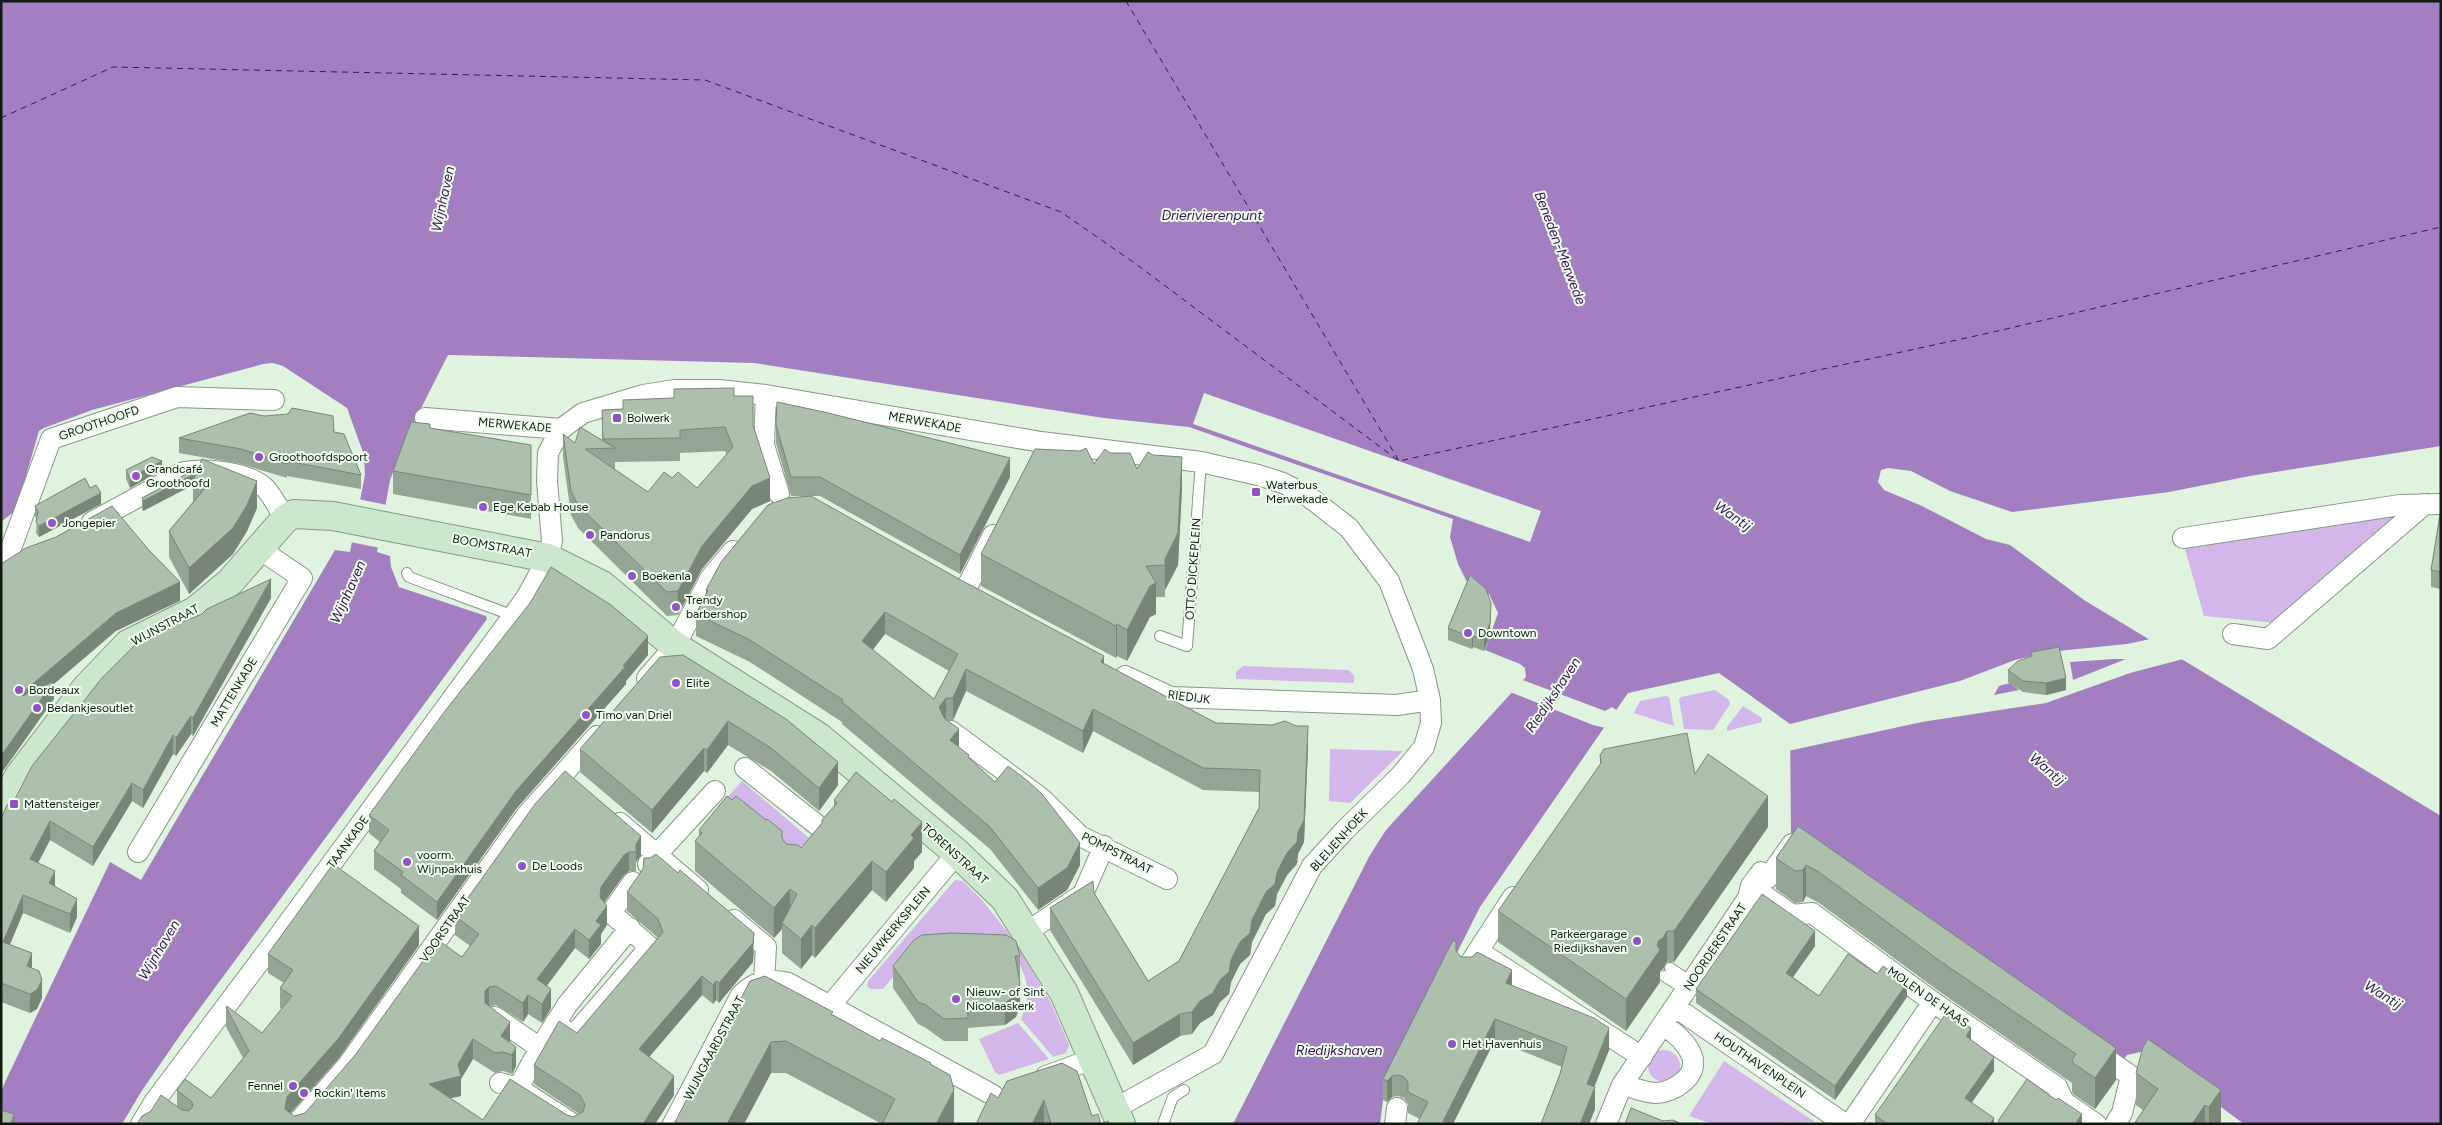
<svg xmlns="http://www.w3.org/2000/svg" width="2442" height="1125" font-family="Figtree,sans-serif">
<rect width="100%" height="100%" fill="#dff3de"/>
<path fill="#d3b7eb" d="M2407,511L2277,623L2204,616L2185,549Z
M1243,666L1348,670L1354,675V683L1236,679V672Z
M1715,690L1729,700L1730,704L1713,730L1684,729L1679,700L1681,697Z
M1665,696L1669,697L1674,726L1634,713L1640,701Z
M1743,706L1762,718V722L1727,731V727Z
M1330,749L1403,751L1350,803L1329,801Z
M742,781L809,838L791,857L725,800Z
M955,880L963,881L982,900L1012,938L996,950L917,948L883,989H871L867,986L868,981Z
M1018,946L1050,1001L1069,1045L1066,1053L1053,1057L1021,1019C1032,995 1028,972 1011,953Z
M1018,1023L1049,1059L999,1075L995,1072L979,1039Z
M1648 1066a16 16 0 1 1 32 0a16 16 0 1 1-32 0Z
M1724,1061L1815,1122L1712,1124L1689,1116Z"/>
<path fill="#a37fc1" d="M1,1H2441V446L2250,476L2169,492L2012,512L1950,491L1911,471L1888,468L1881,470L1878,482L1884,490L1922,506L1986,539L2010,545L2084,600L2441,816V1124H2244L2145,1051L2127,1055L2121,1064L1791,834L1790,724L1719,673L1628,693L1480,907L1383,1100L1380,1124H1233L1370,855L1386,830L1526,677L1525,668L1520,664L1485,650L1498,613L1489,594L1469,586L1458,564L1450,537L1453,519L1189,427L1104,418L754,363L448,355L409,432L390,480L377,552L390,556L391,567L399,587L486,616L487,619L183,1031L141,1092L122,1124H1V1092L6,1080L110,862L141,880L335,550L350,552L365,475L364,455L347,408L283,366L273,363L263,364L92,410L44,428L39,431L16,510L1,522Z"/>
<path fill="#dff3de" fill-rule="evenodd" d="M1204,393L1541,511L1530,542L1193,424Z
M358,499L387,505L380,548L350,542Z
M2155,638L2187,658L2130,673L2046,703L1922,722L1788,751L1786,725L1960,681L2015,660L2048,652L2127,644ZM2114,659H2126L2073,680L2070,662ZM2010,683L2019,690L1994,695L1999,686Z
M1520,679L1605,711L1612,707L1618,711L1606,728L1593,725L1510,692Z"/>
<g fill="none" stroke-linecap="round" stroke-linejoin="round">
<path stroke="#420f60" stroke-width="1" stroke-dasharray="6 5" stroke-linecap="butt" d="M1126,1L1399,461
M1,118L113,67L705,80L1061,212L1136,264L1399,461L1989,333L2441,227"/>
<defs>
<path id="lane" d="M407,573L409,577L514,616
M1160,636L1187,646L1201,462
M1670,968L1691,982
M1664,976L1686,990
M1163,1124L1173,1097L1184,1090"/>
<path id="street" d="M766,395L764,445L779,494
M425,418L561,429L583,413L643,395L675,390H719L766,395L1041,442L1201,462L1258,475L1283,483L1308,496L1349,528L1389,581L1423,669L1430,700L1431,723L1424,747L1400,776L1345,830L1312,866L1213,1054L1116,1108
M92,522L184,472C206,468 250,472 266,489C273,497 279,509 285,519
M2183,538L2400,505L2441,504
M7,559L51,439L177,397L274,400
M965,591L993,535
M2233,634L2268,639L2425,504
M1125,676L1171,697L1397,705L1430,700
M647,678L675,646L711,577L733,551
M951,731L1041,798L1080,836L1167,879
M745,768L821,828
M620,823L698,890
M138,852L302,578L258,548
M648,864L715,791
M1761,872L1768,878L1792,844
M1751,886L1792,915L1812,913L1933,1002L2057,1087L2064,1102L2096,1124
M734,920L766,947L764,981
M1027,932L1083,894L1104,846
M1478,951L1642,1057
M1467,968L1513,897
M829,1007L957,853
M1675,1007L1845,1124
M495,1017L540,1048L518,1088
M555,1023L573,1036L650,947L611,913L633,882
M540,1048L567,1005L630,928
M2095,1051L2131,1076L2122,1113L2115,1124
M1046,1076L1093,1059
M500,1083L518,1088L573,1124
M1622,1085C1632,1087 1645,1093 1656,1093C1673,1092 1699,1077 1692,1056C1687,1043 1674,1032 1663,1025
M141,1124L155,1101L275,941L526,598L548,558L552,541L547,481L548,453L561,429
M296,1124L347,1066L526,816L597,736
M673,1124L741,995C755,981 769,978 788,983L993,1095
M1395,1124L1397,1108
M1606,1124L1622,1085L1748,898L1751,886L1759,875
M1850,1124L1933,1002"/>
<path id="secondary" d="M1,810L19,776L86,688L128,644L195,611L230,582L285,519L294,514L333,516L548,558L602,585L675,646L819,737L957,853L1005,899L1064,993L1121,1124"/>
</defs>
<use href="#lane" stroke="#879986" stroke-width="12"/>
<use href="#street" stroke="#879986" stroke-width="22"/>
<use href="#secondary" stroke="#879986" stroke-width="30"/>
<use href="#lane" stroke="#fff" stroke-width="10"/>
<use href="#street" stroke="#fff" stroke-width="20"/>
<use href="#secondary" stroke="#cce8cc" stroke-width="28"/>
</g>
<path fill="#94a593" fill-rule="evenodd" d="M734,396L753,426L770,501L752,509L702,569L678,615L667,616L578,528L571,515L563,457V434L575,443L602,440V410L623,409ZM725,451L727,455L697,488L672,478L648,492L615,470V462L680,461V453Z
M776,425L1010,477L960,574L820,496H791L776,443Z
M430,429L531,445V519L393,494V471Z
M334,432L361,475V489L287,476V478L241,464L179,453V438Z
M1110,453L1137,469L1182,488L1178,565L1165,590V597H1156V614L1150,617L1127,661L1117,656L1116,658L981,586V554L1094,464Z
M126,470H162L130,488L126,479Z
M188,473L257,508L247,531L233,554L189,594L169,557V531L193,502V485L143,511L142,508V498Z
M90,488L101,504L39,537L36,533L37,519L35,516V506Z
M2441,509V589L2431,587V570Z
M721,562L1104,664L1216,723L1308,748L1304,842L1298,854L1297,864L1287,875L1277,894L1275,906L1266,914L1252,942L1250,955L1240,964L1231,982L1229,994L1220,1002L1213,1015L1200,1023L1192,1034L1180,1036L1133,1065L1050,930V908L1094,893L1148,981L1179,961L1259,808L1260,792L1203,790L1093,731L1083,753L966,691L953,720H946L959,747L969,759L1080,865L1067,890L1038,910L990,849L842,724V722L750,662L696,636V614L706,594V590ZM885,634L949,671L934,699L873,650Z
M271,598L193,736L191,734L176,756L173,754L143,808L132,801L93,866L50,840L38,863L77,917L70,933L23,913L10,944L32,968L42,998L37,1009L30,1013L1,1002V819Z
M1448,628L1490,635L1484,651L1473,647L1472,649L1448,640Z
M2031,652L2066,690L2046,695L2023,692L2008,682V670L2031,656Z
M648,655L626,681V684L516,809L437,920L401,893V889L374,869V851L380,842L369,833V815Z
M660,657L838,785L819,811L771,771L728,745L707,773L704,771L652,833L580,772V749Z
M1600,755L1695,774L1768,827L1674,962H1667L1663,969L1660,971V982L1626,1031L1498,942V911L1600,765Z
M565,771L641,855L636,862V871H629L624,875L604,902L607,925L601,934V944L589,959L575,948L547,986L551,1008L542,1023L528,1014L523,1022L496,1005L489,1007L510,1042L516,1066L512,1074L503,1071L495,1073L473,1059L461,1079V1096L450,1098L483,1120L567,1115L573,1117L579,1114L534,1084V1065L577,1033L658,938L627,911V892L754,952L753,962L719,1003L716,1000L713,1004L702,995L649,1057L674,1095L655,1124H137L177,1107V1090L211,1098L243,1058L226,1027V1007L262,1033L282,1009L280,1008V988L284,983L268,973V954L419,945L338,1059L290,1113L294,1116L305,1113L462,957L470,946L455,935V916Z
M834,800L922,852L914,861V868L886,902L872,890L815,958L812,955L801,969L782,953V929L774,938L695,871V841L699,836V830L782,838L786,844L801,848L822,823L834,806Z
M1798,826L2116,1080L2095,1109L2073,1094L2072,1091V1083L1940,992L1819,903L1806,896L1803,902L1795,903L1776,889V858Z
M1815,946L1793,977L1819,996L1907,997L1835,1100L1696,1003V989Z
M1456,952L1461,957L1512,986L1609,1050L1594,1087L1595,1109L1589,1124H1541L1560,1074L1562,1067L1495,1040L1420,1119L1408,1113V1104L1404,1098L1398,1096L1392,1097L1387,1102L1383,1100V1079Z
M1020,956V978H1019L1020,1005L1016,1017L1005,1025L968,1028V1041H944L926,1028L918,1024L893,988V966Z
M833,1015L880,1041L931,1065L954,1122L882,1124L786,1073H771L744,1124H674L707,1065Z
M1971,1040L1994,1071L1972,1102L1994,1124H1875V1115Z
M2136,1073L2221,1090V1122L2219,1124H2134L2143,1110L2136,1105Z
M1007,1081L1092,1116L1101,1124H1109H976L998,1098Z"/>
<path fill="#788678" d="M1182,457V488L1178,565L1165,590V559Z
M1010,458V477L960,574V555Z
M162,461V470L130,488V478Z
M196,473L193,481V485L143,511V501Z
M770,478V501L752,509L702,569L678,615V591L702,546L752,486Z
M257,481V508L247,531L233,554L189,594V568Z
M101,493V504L39,537V526Z
M271,579V598L193,736V718Z
M180,582V601L116,631L54,684V699L1,774V756L22,712V693L116,613Z
M1156,583V614L1150,617L1127,661V630L1150,586Z
M1491,603L1490,635L1484,651V640Z
M885,612V634L862,663V641Z
M1117,624V656L1116,658V626Z
M648,636V655L626,681V684L516,809L437,920V902L516,791Z
M1473,636V647L1472,649V638Z
M1104,656V678L1101,662Z
M966,669V691L953,720V698Z
M2066,678V690L2046,695V683Z
M946,698V720L939,729V707Z
M1093,709V731L1083,753V731Z
M191,716V734L176,756V738Z
M728,721V745L707,773V750Z
M1308,726V748L1304,842L1298,854L1297,864L1287,875L1277,894L1275,906L1266,914L1252,942L1250,955L1240,964L1231,982L1229,994L1220,1002L1213,1015L1200,1023L1192,1034V1012L1231,960L1298,832Z
M959,729V751L950,740Z
M173,735V754L143,808V790Z
M704,748V771L652,833V810Z
M838,762V785L819,811V788Z
M132,783V801L93,866V847Z
M1768,796V827L1674,962V931Z
M50,821V840L30,878V859Z
M922,822V852L914,861V868L886,902V872L911,835Z
M641,836V855L636,862V844Z
M1080,843V865L1067,890L1038,910V888Z
M629,852V871L624,875L601,907L607,906V925L601,934V944L589,959V940L596,921L601,887L624,855Z
M872,861V890L815,958V928Z
M1806,865V896L1803,902V870Z
M55,871V890L49,883Z
M790,889V919L782,923V929L774,938V908Z
M23,895V913L3,961V942Z
M77,899V917L70,933V914Z
M812,925V955L801,969V939Z
M419,926V945L338,1059L287,1117L285,1109L287,1097Z
M575,929V948L537,998V979Z
M1667,931V962L1663,969L1660,971V982L1626,1031V999L1657,945L1659,940Z
M1815,931V946L1786,987V973Z
M754,933L753,962L719,1003V983Z
M32,953V971L27,966Z
M1512,970V992L1506,983Z
M702,976V995L639,1069V1049Z
M42,980V998L37,1009L30,1013V994Z
M716,981V1000L713,1004V985Z
M1020,983V1005L1016,1017L1005,1025V1003Z
M1907,983V997L1835,1100V1086Z
M489,987V1007L485,1023V991Z
M551,989V1008L542,1023V1004Z
M528,995V1014L523,1022V1003Z
M1180,1014V1036L1133,1065V1043Z
M1495,1019V1040L1453,1124H1443V1121Z
M510,1022V1042L501,1036Z
M1609,1028V1050L1587,1105V1084Z
M1971,1028V1042L1966,1036Z
M473,1039V1059L461,1079V1096L429,1103V1084L458,1064Z
M771,1042V1073L744,1124H727Z
M516,1047V1066L512,1074V1055Z
M2116,1048V1080L2095,1109V1078Z
M1994,1057V1071L1965,1112V1098Z
M674,1076V1095L655,1124H643Z
M1392,1076V1097L1387,1102V1081Z
M1595,1087V1109L1589,1124H1580Z
M954,1090V1122L953,1124H936Z
M2221,1090V1122L2219,1124H2209V1107Z
M1044,1100V1124H1032Z
M2205,1105V1124H2192Z
M14,1114V1124H11Z
M2082,1114V1124H2075Z
M1994,1118V1124H1990Z"/>
<path fill="#acc0ab" stroke="#788678" fill-rule="evenodd" d="M734,388V396H753V425L770,478L752,486L702,546L678,591L667,592L578,505L571,491L563,434L575,443L580,427L615,448L585,449L648,492L664,472L672,478L678,472L697,488L733,447L725,427L680,430V438L603,439L602,410L623,409V400L674,398V389Z
M777,402L824,412L1010,458L960,555L820,477H791L776,425Z
M292,408L333,416L334,432L344,434L361,475L287,461V464L241,449L179,438L250,413L264,416L288,414Z
M411,422L430,424V428L531,445V495L393,471Z
M1086,448L1094,464L1105,449L1110,453H1130L1137,469L1148,452L1153,455L1182,457L1178,533L1165,559V565L1146,566L1156,583L1150,586L1127,630L1117,624L1116,626L981,554L1035,449L1080,451Z
M152,457L162,461L130,478L126,470Z
M202,459L257,481L247,505L233,528L189,568L169,531L206,487L193,481Z
M188,473H196L143,501L142,498Z
M85,478L90,488L96,485L101,493L39,526L36,522L38,512L35,506Z
M811,496L959,579L1104,656L1101,662L1216,723L1272,725L1285,721L1296,726H1308L1304,820L1298,832L1297,842L1287,853L1277,872L1275,884L1266,892L1252,920L1250,933L1240,942L1231,960L1229,972L1220,980L1213,993L1200,1001L1192,1012L1180,1014L1133,1043L1050,908L1093,881L1094,893L1148,981L1179,961L1259,808L1260,770L1203,768L1093,709L1083,731L966,669L953,698H946L939,707L944,718L959,729L950,740L969,755L968,757L995,782L1008,766L1028,781L1042,794L1080,843L1067,868L1038,888L990,827L842,702L843,700L750,640L696,614L708,590H706L721,562L768,505L787,498ZM885,612L958,654L934,699L862,641Z
M112,506L148,549L180,582L116,613L22,693L23,696L54,681L1,756V564L26,548L56,537Z
M2441,509V572L2431,570Z
M551,567L611,605L648,636L623,666H626L516,791L437,902L401,875L403,872L374,851L389,830L369,815L445,711L530,603Z
M1470,575L1486,589L1491,603L1490,623L1484,640L1473,636L1472,638L1448,628Z
M271,579L193,718L191,716L176,738L173,735L143,790L132,783L93,847L50,821L30,859L55,871L49,883L77,899L70,914L23,895L3,942L32,953L27,966L39,971L42,980L37,990L30,994L1,983V819L7,805L15,799L32,766L102,678L140,640L202,614L207,609Z
M2059,647L2066,678L2046,683L2023,681L2008,670L2018,661L2032,656L2031,652Z
M683,655L786,719L838,762L819,788L771,748L728,721L707,750L704,748L652,810L580,749L660,657Z
M1687,733L1695,774L1708,754L1768,796L1674,931H1667L1663,938L1659,940L1657,945L1660,950L1626,999L1498,911L1601,763L1600,755L1604,749Z
M565,771L641,836L636,844V852H629L624,855L601,887L600,897L607,906L596,921L601,925L589,940L575,929L537,979L551,989L542,1004L528,995L523,1003L496,986L489,987L485,991V1003L510,1022L501,1036L516,1047L512,1055L503,1052L495,1053L473,1039L458,1064L461,1076L429,1084L483,1120L510,1079L567,1115L573,1117L583,1112L585,1105L580,1095L534,1065L559,1021L577,1033L663,932L658,919L627,892L643,869L644,858H650L656,854L678,873L680,870L754,933L753,943L719,983L716,981L713,985L702,976L639,1049L674,1076L643,1124H137L142,1116L151,1111L161,1095L182,1110L189,1111L193,1106L192,1102L177,1090L185,1079L211,1098L249,1051L226,1007L227,1006L262,1033L292,996L280,988L293,970L268,954L333,864L419,926L338,1039L287,1097L285,1109L294,1116L305,1113L356,1054L438,940L462,957L479,934L455,916L535,804Z
M856,772L892,802L894,799L922,822L911,835L914,838L886,872L872,861L815,928L812,925L801,939L782,923L797,894L790,889L774,908L695,841L702,833L699,830L727,796L732,800L736,796L766,820L767,819L782,831V838L786,844L798,845L801,848L822,823V820L837,803L834,800Z
M1798,826L2116,1048L2095,1078L2073,1063L2072,1060L2076,1054L1940,961L1819,872L1806,865L1803,870L1795,871L1776,858Z
M1762,894L1815,931L1786,973L1819,996L1848,954L1877,974L1883,966L1907,983L1835,1086L1696,989Z
M952,933L1006,935L1016,941L1020,956H1015L1020,983L1016,995L1005,1003L967,1005L968,1018L944,1019L926,1005L918,1002L893,966L914,940L922,935Z
M1453,940L1456,942V951L1461,957H1472L1477,952L1512,970L1506,983L1594,1018L1609,1028L1587,1084L1595,1087L1580,1124H1541L1560,1074L1567,1047L1495,1019L1443,1121L1448,1124H1417L1428,1102L1408,1092V1082L1404,1077L1398,1075L1392,1076L1387,1081L1383,1079Z
M765,976L833,1012L831,1014L880,1041L882,1038L931,1063L930,1064L950,1075L954,1090L936,1124H882L895,1099L786,1041L771,1042L727,1124H674L705,1064L707,1065L750,981Z
M1947,1012L1971,1028L1966,1036L1994,1057L1965,1098L1994,1118L1990,1124H1887L1875,1115Z
M2148,1039L2221,1090L2209,1107L2205,1105L2192,1124H2134L2158,1089L2136,1073L2143,1047Z
M1062,1063L1077,1071L1092,1116L1098,1114L1101,1124L1108,1121L1109,1124H1051L1044,1100L1032,1124H976L991,1093L998,1098L1007,1081Z
M2027,1079L2056,1100L2058,1098L2082,1114L2075,1124H2001L1998,1121Z
M1631,1108L1663,1121L1673,1120L1682,1124H1625Z
M1,1110L14,1114L11,1124H1Z"/>
<g fill="#9551c6" stroke="#efffee" stroke-width="2">
<rect x="612" y="413" width="10" height="10" rx="2.5"/>
<circle cx="259" cy="457" r="5"/>
<circle cx="136" cy="476" r="5"/>
<rect x="1251" y="487" width="10" height="10" rx="2.5"/>
<circle cx="483" cy="507" r="5"/>
<circle cx="52" cy="523" r="5"/>
<circle cx="590" cy="535" r="5"/>
<circle cx="632" cy="576" r="5"/>
<circle cx="676" cy="607" r="5"/>
<circle cx="1468" cy="633" r="5"/>
<circle cx="676" cy="683" r="5"/>
<circle cx="19" cy="690" r="5"/>
<circle cx="37" cy="708" r="5"/>
<circle cx="586" cy="715" r="5"/>
<rect x="9" y="799" width="10" height="10" rx="2.5"/>
<circle cx="407" cy="862" r="5"/>
<circle cx="522" cy="866" r="5"/>
<circle cx="1637" cy="941" r="5"/>
<circle cx="956" cy="999" r="5"/>
<circle cx="1452" cy="1044" r="5"/>
<circle cx="293" cy="1086" r="5"/>
<circle cx="304" cy="1093" r="5"/>
</g>
<g text-anchor="middle" dominant-baseline="central" stroke-width="4" stroke-linejoin="round" paint-order="stroke">
<g font-size="12" fill="#131a12" stroke="#efffee" text-anchor="start">
<text x="627" y="418">Bolwerk</text>
<text x="269" y="457">Groothoofdspoort</text>
<text x="146" y="469">Grandcafé<tspan x="146" dy="14">Groothoofd</tspan></text>
<text x="1266" y="485">Waterbus<tspan x="1266" dy="14">Merwekade</tspan></text>
<text x="493" y="507">Ege Kebab House</text>
<text x="62" y="523">Jongepier</text>
<text x="600" y="535">Pandorus</text>
<text x="642" y="576">Boekenla</text>
<text x="686" y="600">Trendy<tspan x="686" dy="14">barbershop</tspan></text>
<text x="1478" y="633">Downtown</text>
<text x="686" y="683">Elite</text>
<text x="29" y="690">Bordeaux</text>
<text x="47" y="708">Bedankjesoutlet</text>
<text x="596" y="715">Timo van Driel</text>
<text x="24" y="804">Mattensteiger</text>
<text x="417" y="855">voorm.<tspan x="417" dy="14">Wijnpakhuis</tspan></text>
<text x="532" y="866">De Loods</text>
<text x="1627" y="934" text-anchor="end">Parkeergarage<tspan x="1627" dy="14">Riedijkshaven</tspan></text>
<text x="966" y="992">Nieuw- of Sint<tspan x="966" dy="14">Nicolaaskerk</tspan></text>
<text x="1462" y="1044">Het Havenhuis</text>
<text x="283" y="1086" text-anchor="end">Fennel</text>
<text x="314" y="1093">Rockin' Items</text>
</g>
<g font-size="12" fill="#131a12" stroke="#efffee">
<text transform="translate(925 422) rotate(10)">MERWEKADE</text>
<text transform="translate(99 423) rotate(-19)">GROOTHOOFD</text>
<text transform="translate(515 425) rotate(5)">MERWEKADE</text>
<text transform="translate(492 546) rotate(11)">BOOMSTRAAT</text>
<text transform="translate(1193 569) rotate(-86)">OTTO DICKEPLEIN</text>
<text transform="translate(165 625) rotate(-28)">WIJNSTRAAT</text>
<text transform="translate(234 692) rotate(-59)">MATTENKADE</text>
<text transform="translate(1189 697) rotate(7)">RIEDIJK</text>
<text transform="translate(1339 840) rotate(-48)">BLEIJENHOEK</text>
<text transform="translate(348 842) rotate(-54)">TAANKADE</text>
<text transform="translate(1117 853) rotate(27)">POMPSTRAAT</text>
<text transform="translate(955 854) rotate(42)">TORENSTRAAT</text>
<text transform="translate(445 929) rotate(-55)">VOORSTRAAT</text>
<text transform="translate(893 930) rotate(-50)">NIEUWKERKSPLEIN</text>
<text transform="translate(1715 947) rotate(-56)">NOORDERSTRAAT</text>
<text transform="translate(1928 997) rotate(35)">MOLEN DE HAAS</text>
<text transform="translate(714 1048) rotate(-62)">WIJNGAARDSTRAAT</text>
<text transform="translate(1760 1065) rotate(34)">HOUTHAVENPLEIN</text>
</g>
<g font-size="14" font-style="italic" fill="#420f60" stroke="#efffee">
<text transform="translate(443 199) rotate(-78)">Wijnhaven</text>
<text x="1212" y="215">Drierivierenpunt</text>
<text transform="translate(1560 248) rotate(69)">Beneden-Merwede</text>
<text transform="translate(1733 516) rotate(35)">Wantij</text>
<text transform="translate(348 592) rotate(-66)">Wijnhaven</text>
<text transform="translate(1553 695) rotate(-56)">Riedijkshaven</text>
<text transform="translate(2047 769) rotate(41)">Wantij</text>
<text transform="translate(159 950) rotate(-59)">Wijnhaven</text>
<text transform="translate(2383 995) rotate(32)">Wantij</text>
<text x="1339" y="1050">Riedijkshaven</text>
</g>
</g>
<rect width="2442" height="1125" fill="none" stroke="#131a12" stroke-width="5"/>
</svg>
